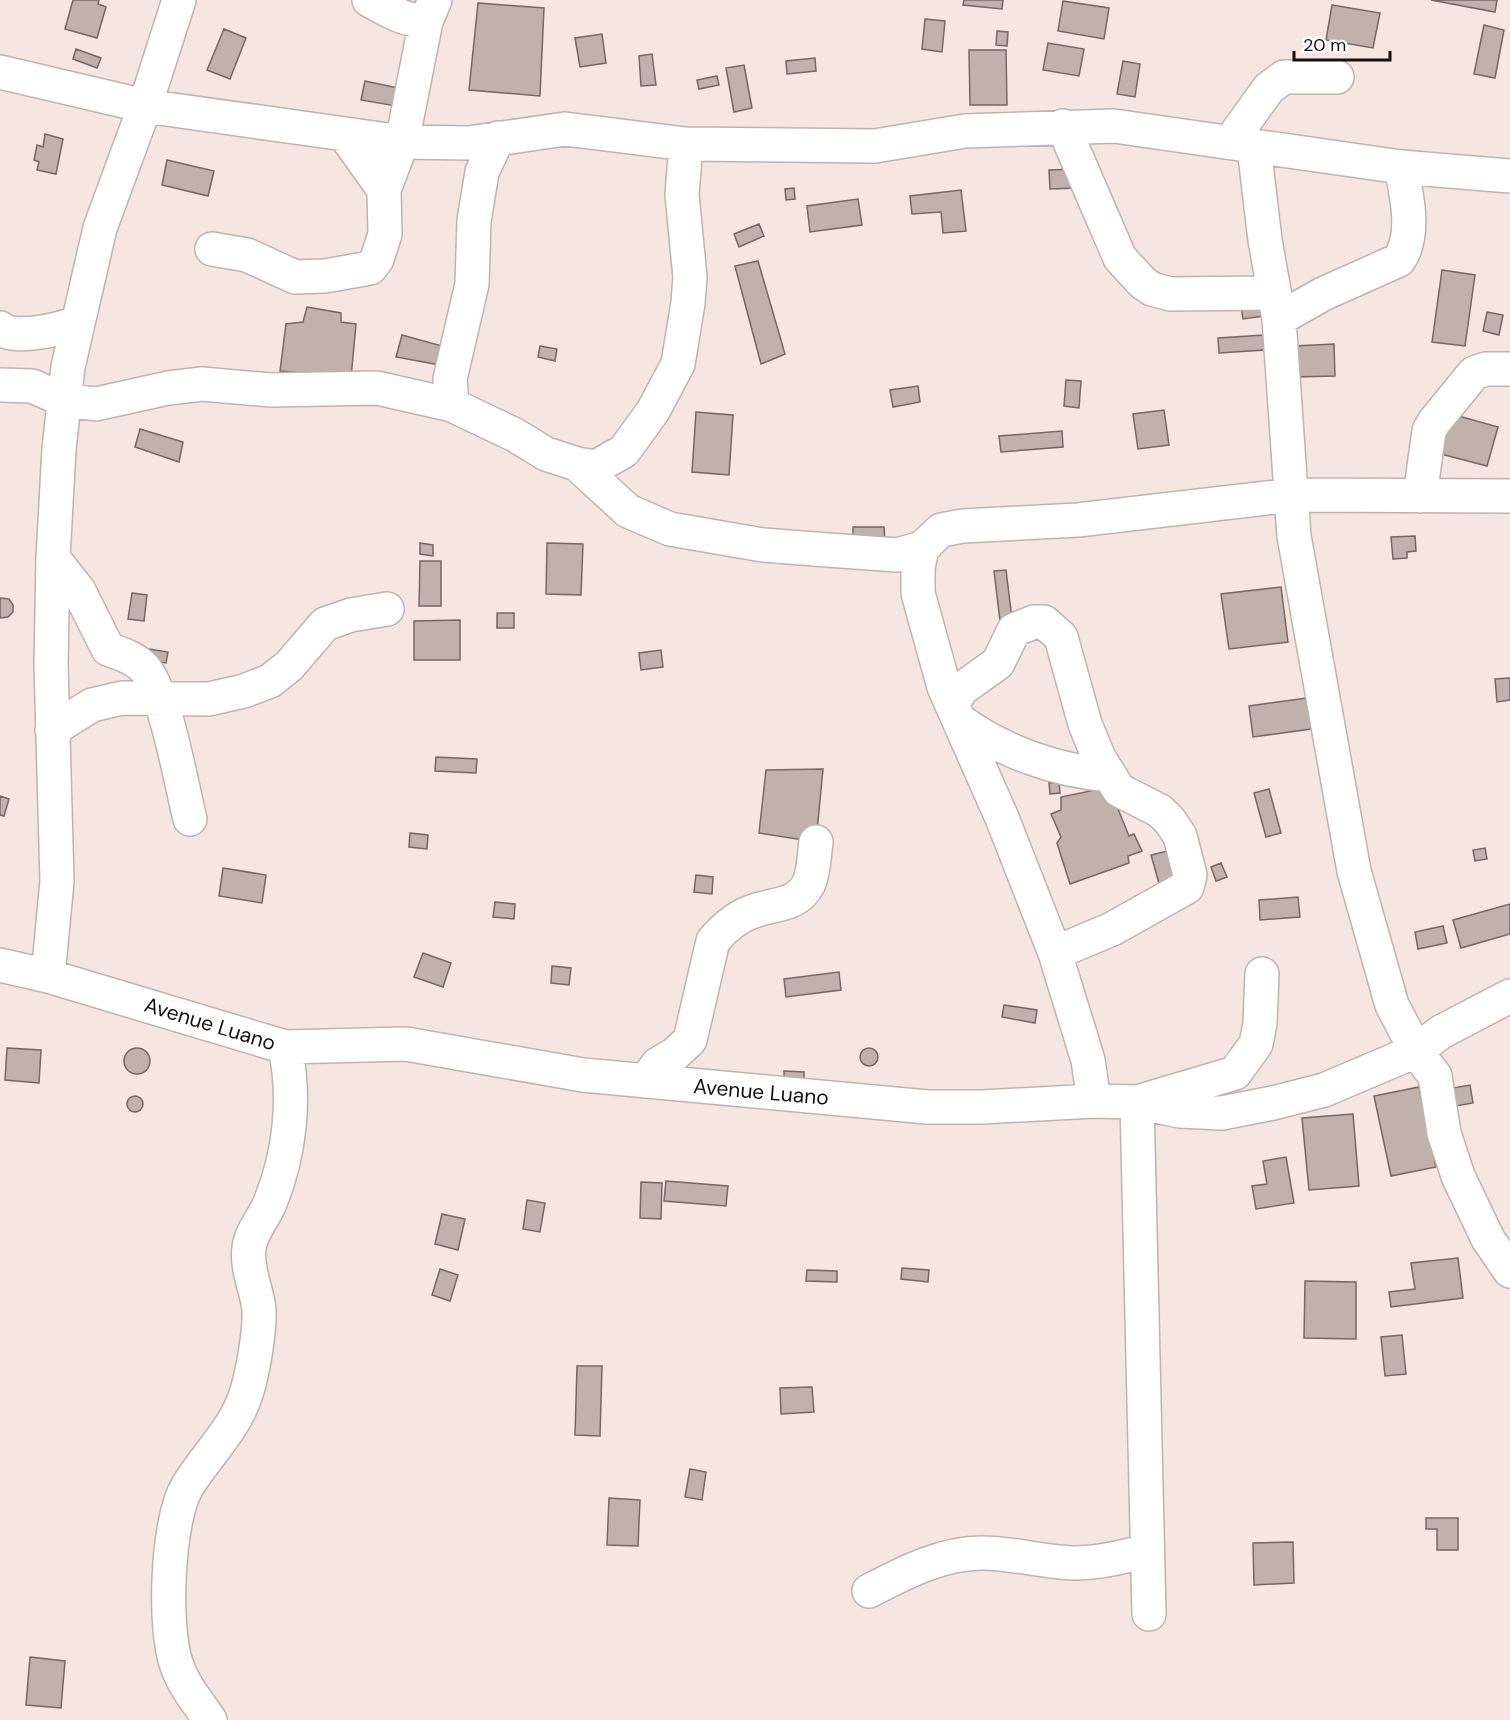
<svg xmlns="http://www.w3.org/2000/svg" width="1510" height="1720" font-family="'DM Sans',sans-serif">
<rect width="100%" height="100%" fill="#f6e6e2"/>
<path fill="#c0b1ad" stroke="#756764" stroke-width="1.5" d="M73,0H99L98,4L106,7L97,38L65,29Z
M964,0H1003L1002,9L963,5Z
M1431,0H1497L1495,12Z
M1063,1L1109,8L1104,39L1058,31Z
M478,3L544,8L540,96L469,90Z
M1332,5L1380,13L1373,48L1326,40Z
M925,19L945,21L942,52L922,49Z
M1484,25L1504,30L1495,78L1474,74Z
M224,29L246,38L230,79L207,70Z
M997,31L1008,32L1007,46L996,45Z
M602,34L606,63L580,67L575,38Z
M1048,43L1084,49L1079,76L1043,70Z
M76,49L101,58L97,68L73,59Z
M969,50H1006L1007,105H970Z
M652,54L656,85L641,86L639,56Z
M815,58L816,71L787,74L786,61Z
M1123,61L1140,64L1135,97L1117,94Z
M744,65L752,108L734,112L726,68Z
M717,76L719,85L699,89L697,80Z
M365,81L398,88L396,106L361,100Z
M45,134L63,139L56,174L37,170L39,162L34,160L37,145L43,147Z
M167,160L214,171L208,196L162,185Z
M1077,169L1079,188L1050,189L1049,170Z
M794,188L795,199L786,200L785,189Z
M961,190L966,231L943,233L941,212L912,214L910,196Z
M858,199L862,225L810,232L807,206Z
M759,224L764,236L739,247L734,234Z
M758,261L785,354L761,364L735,266Z
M1442,270L1475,275L1465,346L1432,342Z
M1269,304L1271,315L1243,319L1241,307Z
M307,307L341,313V322L356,324L351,378L280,371L286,324L303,322Z
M1487,312L1503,315L1499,335L1483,331Z
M402,335L442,346L440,365L396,357Z
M1264,335L1265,350L1219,353L1218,338Z
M1334,344L1335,376L1295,377L1294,346Z
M540,346L557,349L555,361L538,357Z
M1066,380L1081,381L1079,408L1064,406Z
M918,386L920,402L893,407L890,390Z
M1164,410L1169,445L1138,449L1133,414Z
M696,412L733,415L729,475L692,472Z
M1448,413L1498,427L1487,466L1437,453Z
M140,429L183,442L179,462L135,447Z
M1062,431L1063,447L1001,452L999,436Z
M853,527H884L885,542H853Z
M1415,536L1416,551L1407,552V558L1393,559L1391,537Z
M420,543L433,545V556L420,554Z
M547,543L583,544L581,595L546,594Z
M420,561H441V606H419Z
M1006,570L1012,619L1000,621L994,571Z
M1281,587L1288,642L1229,649L1221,594Z
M132,593L147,595L144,621L128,619Z
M0,598L9,599L13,605V612L8,617L0,618Z
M497,613H514V628H497Z
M460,620V660H414V621Z
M149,649L168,652L166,663L147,660Z
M661,650L663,667L641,670L639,653Z
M1510,678V700L1497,702L1495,679Z
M1314,697L1318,728L1253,737L1249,706Z
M436,757L477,759L476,773L435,771Z
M823,769L816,842L759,833L766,770Z
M1059,782L1060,793L1050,794L1049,783Z
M1109,787L1129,836L1134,834L1142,851L1128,856L1129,863L1070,884L1057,843L1061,837L1051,814L1061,810V797Z
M1269,789L1281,833L1266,837L1254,793Z
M0,796L9,799L4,816L0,815Z
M410,833L428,835L427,849L409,847Z
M1485,848L1487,859L1475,861L1473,850Z
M1176,849L1184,880L1160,887L1151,855Z
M1221,863L1227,877L1216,881L1211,867Z
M223,868L266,875L262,903L219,896Z
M696,875L713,877L712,894L694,892Z
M1298,897L1300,917L1260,920L1259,900Z
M495,902L515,904L514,919L493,917Z
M1510,904V934L1461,948L1453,920Z
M1443,926L1447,943L1418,949L1415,932Z
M423,953L451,963L443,987L414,977Z
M552,966L571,968L569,985L551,983Z
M839,972L841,990L786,997L784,979Z
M1004,1005L1037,1010L1035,1023L1002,1017Z
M7,1048L41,1050L39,1083L5,1080Z
M860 1057a9 9 0 1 1 18 0a9 9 0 1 1-18 0Z
M124 1061a13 13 0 1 1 26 0a13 13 0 1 1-26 0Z
M784,1071L804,1072V1086H784Z
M1470,1085L1473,1103L1456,1106L1453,1088Z
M1419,1087L1436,1167L1391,1176L1374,1096Z
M127 1104a8 8 0 1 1 16 0a8 8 0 1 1-16 0Z
M1353,1114L1359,1186L1309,1190L1302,1118Z
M1286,1157L1294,1203L1256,1209L1252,1186L1267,1184L1263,1161Z
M666,1181L728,1186L726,1206L664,1201Z
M641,1182L662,1183L661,1219L640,1218Z
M527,1200L545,1203L540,1232L523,1229Z
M442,1214L465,1219L458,1250L435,1244Z
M1458,1258L1463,1298L1391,1307L1389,1292L1415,1289L1411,1263Z
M902,1268L929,1270L928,1282L901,1279Z
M440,1269L458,1275L450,1301L432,1295Z
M807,1270L837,1271V1282L806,1281Z
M1305,1281L1356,1282V1339L1304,1338Z
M1402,1335L1406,1374L1385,1376L1381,1337Z
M577,1366H602L600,1436L575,1435Z
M812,1387L814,1412L781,1414L780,1388Z
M690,1469L706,1472L702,1500L685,1497Z
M609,1498L640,1500L638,1546L607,1545Z
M1426,1518H1458V1550H1437V1529H1426Z
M1293,1542L1294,1583L1254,1585L1253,1543Z
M30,1657L65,1661L61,1708L26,1705Z"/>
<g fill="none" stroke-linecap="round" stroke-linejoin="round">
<defs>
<path id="minor" d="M369,0C388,10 404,21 426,21
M0,72L145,106L402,142L469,143L565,129L686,144L875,146L965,131L1114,126L1401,167L1510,176
M1063,126L1120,258L1143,283L1152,289L1170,294L1273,293
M345,135L384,190
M1230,142L1269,88L1284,77H1337
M1254,147L1265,240L1279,319L1294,536L1354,871L1392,1005L1416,1051L1435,1076L1444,1133L1458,1176L1488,1239L1510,1271
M212,249L247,255L295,277L325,276L370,268L377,259L385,234L384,190L402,142L426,21L435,0
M1279,319L1323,294L1399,260C1416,235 1407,196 1401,167
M0,328C13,341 62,329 78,322
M0,385L32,386L64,400L96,404L168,388L202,384L271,390L377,388L452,405L515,435L546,454L577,464L596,467L624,451L653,411L678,364L688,303L690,277L682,195L686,144
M452,405L450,379L472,284L474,221L482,172L498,138
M577,464L628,511L670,529L763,545L828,550L897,555L922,548
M1420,496L1429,431L1434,422L1474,373L1486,369H1510
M53,558L79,591L108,649C122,654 135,658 145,669C166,695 181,783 190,819
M952,703L963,688L998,663L1014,630L1034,622H1044L1061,637L1085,724L1099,758L1119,790L1160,811L1170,821L1180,836L1190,875L1187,887L1112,929L1055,953
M959,720C1001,751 1056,771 1109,775
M52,730L92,705L122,698L209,699L244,691L270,681L289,666L325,624L351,615L387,609
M0,965L48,976L285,1047L406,1044L583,1075L927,1107H982L1094,1101L1137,1102L1180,1111L1222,1113L1273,1103L1324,1090L1416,1051L1441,1032L1510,996
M48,976L57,881L51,664L53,558L59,449L68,367L100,228L145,106L179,0
M645,1081L658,1064L675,1054L690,1040L713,941C724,928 738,916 754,911C775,903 797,907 809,883C814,872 814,855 816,842
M1094,1101L1088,1060L1055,953L1002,818L944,687L918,593V568L922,548L941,530L963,526L1078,520L1292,495L1510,496
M869,1591C904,1573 941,1553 982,1553C1012,1553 1043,1562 1074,1563C1099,1563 1122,1557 1146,1551
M1149,1614L1137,1102L1235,1073L1256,1044L1260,1023L1262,974
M210,1720C198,1703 184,1686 177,1666C163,1630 167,1520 187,1487C206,1455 236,1429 247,1391C253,1371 260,1331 259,1310C257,1289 246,1269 249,1248C251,1231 264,1218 270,1203C290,1154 296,1098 285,1047"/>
</defs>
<use href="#minor" stroke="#c1b2af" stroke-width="36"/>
<use href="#minor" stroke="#fff" stroke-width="33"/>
</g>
<g text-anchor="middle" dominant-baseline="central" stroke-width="4.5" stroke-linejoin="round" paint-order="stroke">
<g font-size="21" fill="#15100e" stroke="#fff">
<text transform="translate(210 1024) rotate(17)">Avenue Luano</text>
<text transform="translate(761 1092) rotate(5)">Avenue Luano</text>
</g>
</g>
<path d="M1294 51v9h96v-9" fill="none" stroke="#15100e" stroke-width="3"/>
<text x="1303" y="51" font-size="18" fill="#15100e" stroke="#ffffff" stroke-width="4.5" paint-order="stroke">20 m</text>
</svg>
